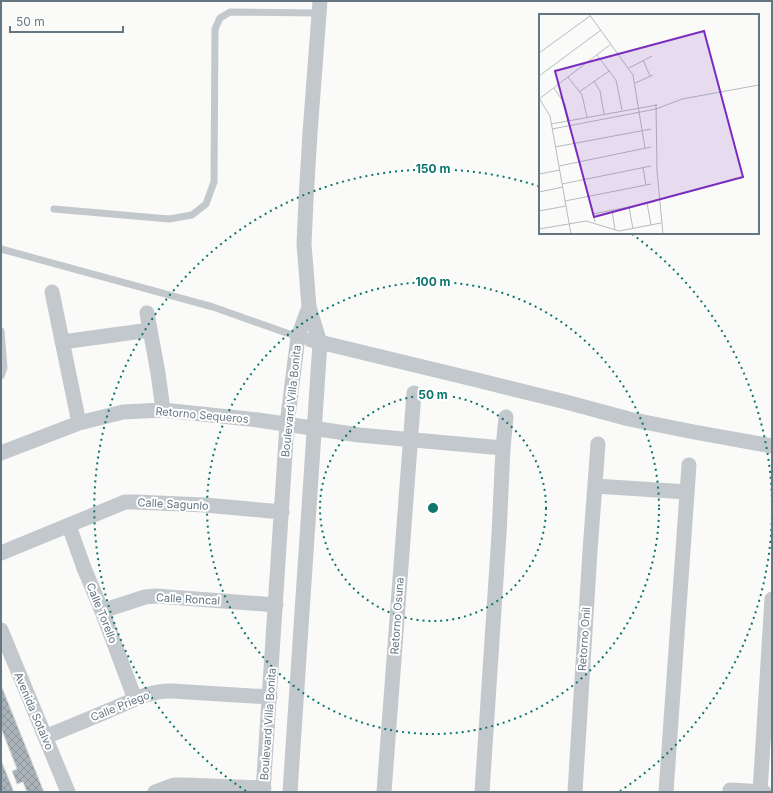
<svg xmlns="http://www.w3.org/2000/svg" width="773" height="793" font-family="Inter,sans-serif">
<defs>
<pattern id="building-cross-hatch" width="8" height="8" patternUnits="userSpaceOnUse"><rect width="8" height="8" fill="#aab3b9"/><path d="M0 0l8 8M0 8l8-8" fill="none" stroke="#8e969c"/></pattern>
</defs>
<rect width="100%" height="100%" fill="#fafaf8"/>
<path fill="url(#building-cross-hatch)" stroke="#dcdcda" d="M1,685L44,792H27L23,782L17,784L12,771L17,769L1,728Z
M1,760L14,792H1Z"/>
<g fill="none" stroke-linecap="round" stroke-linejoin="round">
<path stroke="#c3c8cc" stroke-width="7" d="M54,209L169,219L192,215L206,204L214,182L215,29L220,18L230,12L319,13
M1,249L213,307L298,337
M1,331L4,368L1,376"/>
<path stroke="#c3c8cc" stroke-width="15" d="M52,292L79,423
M147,313L158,373L163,410
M311,340L477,380L566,402L629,419L694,432L772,446
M62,342L150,330
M1,453L79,423L123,412L163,410L258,420L359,435L503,448
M595,486L687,492
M69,526L84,568L102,611L135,699
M1,553L125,502H134L205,505L282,512
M102,611L145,597L156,596L276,605
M1,630L68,792
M45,737C67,728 89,719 110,710C130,702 150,690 172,691L270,697
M730,790L764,792
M155,792L174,785H186L264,788
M263,792L287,424L298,337L309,307
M290,792L320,343L309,307L304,244L306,200L310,133L320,1
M384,792L414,393
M482,792L499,534L503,448L506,417
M575,792L590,551L598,444
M666,792L689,465
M760,792L772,599"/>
</g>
<g fill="none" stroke="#0f766e" stroke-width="2" stroke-dasharray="2 4">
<circle cx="433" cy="508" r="113"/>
<circle cx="433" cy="508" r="226"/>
<path d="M772 511A339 339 0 0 1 620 791M246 791A339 339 0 0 1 538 186M632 234A339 339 0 0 1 772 505"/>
</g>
<g text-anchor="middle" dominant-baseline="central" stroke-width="4" stroke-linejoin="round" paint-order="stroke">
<g font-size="11" fill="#657683" stroke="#fff">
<text transform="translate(291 401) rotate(-84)">Boulevard Villa Bonita</text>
<text transform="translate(202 415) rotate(5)">Retorno Sequeros</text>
<text transform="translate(173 504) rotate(3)">Calle Sagunlo</text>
<text transform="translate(188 599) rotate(3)">Calle Roncal</text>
<text transform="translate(102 613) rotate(68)">Calle Torello</text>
<text transform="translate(397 616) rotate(-86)">Retorno Osuna</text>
<text transform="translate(584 639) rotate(-86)">Retorno Onil</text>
<text transform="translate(120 706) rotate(-22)">Calle Priego</text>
<text transform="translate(34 711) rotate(67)">Avenida Sotalvo</text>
<text transform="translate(268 724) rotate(-86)">Boulevard Villa Bonita</text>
</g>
</g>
<g transform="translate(539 14)">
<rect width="220" height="220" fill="#fafaf8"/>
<path fill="none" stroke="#b5bdc2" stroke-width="1" d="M50,0L94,61L106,134M0,39L51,2M58,41L77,66L83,96M104,46L111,62M90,54L113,42M0,62L62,16M29,63L43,81L48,103M55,67L61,77L65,100M96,69L114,61M15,74L26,90L30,107M40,78L70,57M0,84L11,102L32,220M0,85L72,30M117,90L118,157L124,220M12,110L118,91M13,115L117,95L143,85L220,71M16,133L112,115M20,152L112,133M104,154L107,171M0,160L21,156M23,170L112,152M0,178L24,173M26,187L112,170M108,189L112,211M90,193L94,215M53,194L56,208M73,196L76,216M0,197L27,192M54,200L115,188M0,215L47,207L80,217L122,209"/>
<path fill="#7b2cbf" fill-opacity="0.15" stroke="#7b2cbf" stroke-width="2" d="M165,17L204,163L55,203L16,57Z"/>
<rect width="220" height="220" fill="none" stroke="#657683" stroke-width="2"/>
</g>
<circle cx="433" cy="508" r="6" fill="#0f766e" stroke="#fff" stroke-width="2"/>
<g font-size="12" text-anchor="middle" font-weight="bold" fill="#0f766e" stroke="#fff" stroke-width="4" stroke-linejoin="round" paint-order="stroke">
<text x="433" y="173">150 m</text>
<text x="433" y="286">100 m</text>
<text x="433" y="399">50 m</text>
</g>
<rect width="773" height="793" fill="none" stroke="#657683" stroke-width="4"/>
<path d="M10 26v6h113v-6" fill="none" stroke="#657683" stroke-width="2"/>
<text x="16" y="26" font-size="12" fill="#657683" stroke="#ffffff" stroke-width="3" paint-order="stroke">50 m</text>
</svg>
